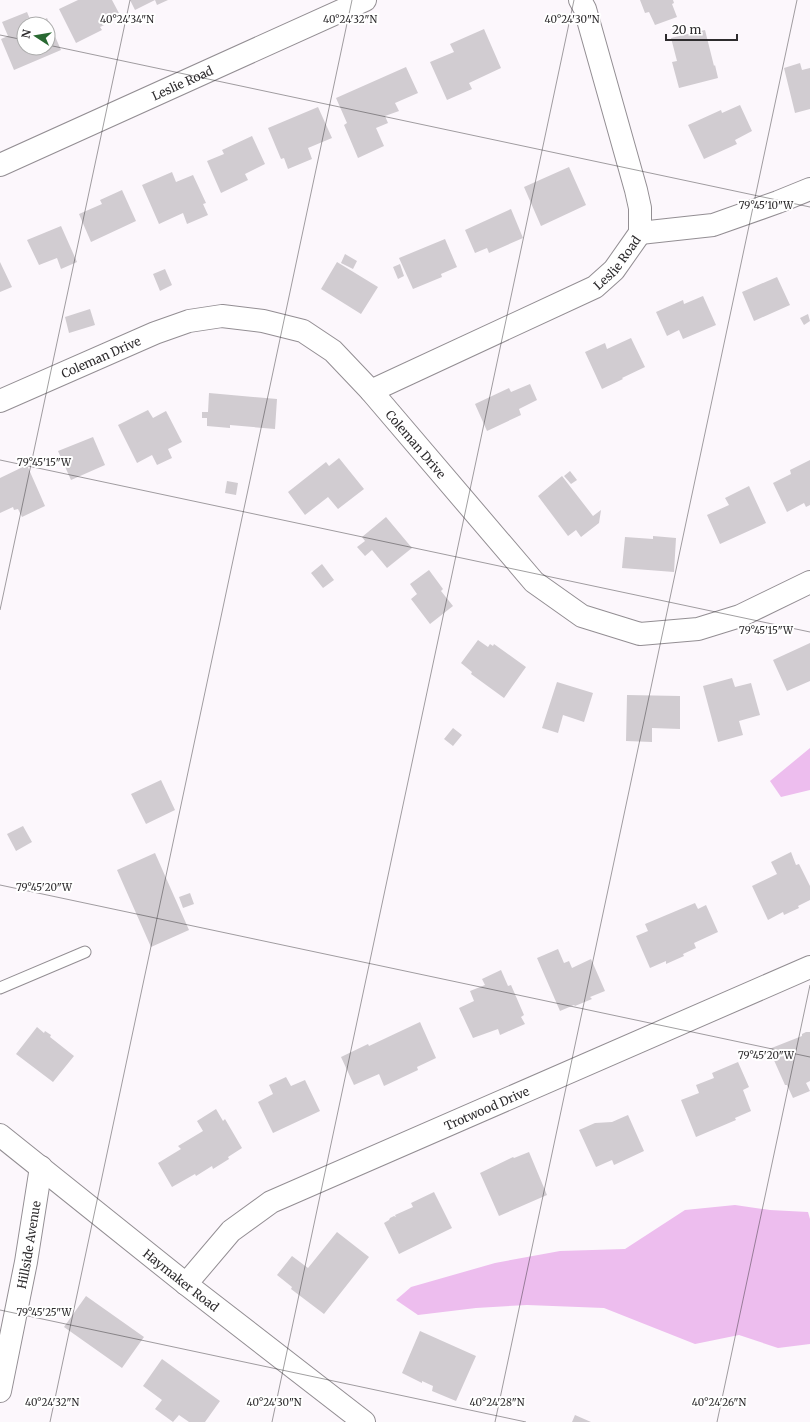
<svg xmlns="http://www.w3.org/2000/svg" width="810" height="1422" font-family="Merriweather,serif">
<rect width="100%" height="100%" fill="#fcf7fc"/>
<path fill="#edbdee" d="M810,748V790L781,797L770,781Z
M735,1205L770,1210L808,1212L810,1219V1344L778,1348L739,1335L695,1344L604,1308L527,1305L476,1308L418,1315L396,1300L411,1287L495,1263L560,1251L625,1249L685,1210Z"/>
<path fill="#d1ccd1" d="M78,0H112L121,17L100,27L102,30L76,43L59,9Z
M130,0H168L157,5L155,0L135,10Z
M640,0H673L674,3L672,4L677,17L655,25L649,12L645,13Z
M27,12L32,24H24V48H48V24H35L47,18L61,50L14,70L1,39L8,36L2,22Z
M484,29L501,68L469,83L472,89L447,100L430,62L454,52L450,44Z
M705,30L714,66L715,65L718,78L679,88L672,62L677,61L671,38Z
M800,63L802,70L810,68V109L795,113L784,68Z
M406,67L418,93L395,103L399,111L385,116L388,123L376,128L384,146L358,158L344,125L347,123L336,98Z
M740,105L752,131L735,140L737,144L704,159L688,125L721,110L722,113Z
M318,107L332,138L308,148L312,159L288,169L284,158L281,159L268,128Z
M252,136L265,164L245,174L248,180L221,193L207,161L224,154L222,150Z
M569,167L586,205L541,226L524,187Z
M172,172L176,182L193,175L206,203L203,204L208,215L187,224L183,213L159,224L142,185Z
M122,190L136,221L91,242L79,214L102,204L100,200Z
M511,209L523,238L489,253L487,248L475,253L465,230Z
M61,226L77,262L61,269L57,258L39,265L27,240Z
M445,239L457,267L441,274L442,277L413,289L399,258Z
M345,254L357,261L353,269L341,263Z
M0,262L12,287L0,292Z
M337,262L378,287L361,314L321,289Z
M400,264L404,276L398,279L393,267Z
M165,269L172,285L160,291L153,274Z
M777,277L790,305L754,321L742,292Z
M703,296L716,325L683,339L679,330L667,336L656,312L683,300L684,304Z
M90,309L95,325L69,333L65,317Z
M808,314L810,321L804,325L800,318Z
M631,338L645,367L622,378L623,379L602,389L585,352L605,343L607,349Z
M530,384L537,400L519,409L521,415L487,431L475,404L509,388L511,392Z
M209,393L277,399L275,429L230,425V428L207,426V418H202V412H208Z
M148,410L153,418L166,411L182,442L168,449L172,458L157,465L152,455L137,463L118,425Z
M93,437L105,465L71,480L58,451Z
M339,458L364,489L338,509L328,497L305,515L288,492L326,462L329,466Z
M810,460V505L806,507L804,503L787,512L773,483L791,474L790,470Z
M27,465L45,506L22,517L18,509L14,510L13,507L0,513V478Z
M570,471L577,480L571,484L564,476Z
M562,476L593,516L601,510L599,523L581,537L576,530L568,536L538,496Z
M227,481L238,483L236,495L225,493Z
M749,486L766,523L720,544L707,515L729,505L725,498Z
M386,517L412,548L387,568L372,550L365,556L357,547L365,541L362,537Z
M653,536L676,538L674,572L622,568L625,537L653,539Z
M322,564L334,580L323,588L311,573Z
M429,570L443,589L441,591L453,606L430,624L411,599L417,594L410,584Z
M478,640L488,647L490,644L493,646L494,644L526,667L504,698L471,674L472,672L461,663Z
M810,643V681L787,691L773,660Z
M732,678L735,687L751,683L760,715L739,721L743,735L718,742L703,686Z
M557,682L593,693L584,722L563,715L558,733L542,728Z
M627,695L680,696V729L652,728V742L626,741Z
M453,728L462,735L453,746L444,739Z
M161,780L175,810L146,824L131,794Z
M23,826L32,842L16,851L7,834Z
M791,852L796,865L799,864L810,886V900L798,906L799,908L784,915L783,912L768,920L752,886L777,874L771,862Z
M155,853L189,930L151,947L117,870Z
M190,893L194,904L183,908L179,897Z
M695,903L698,909L706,905L718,932L694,943L696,948L683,954L684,956L666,964V961L650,968L636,936L648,931L645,924Z
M558,949L564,963L569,961L572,968L591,959L605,991L590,997L592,999L575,1006L574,1005L560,1011L537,958Z
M501,970L508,986L511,985L524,1015L521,1017L525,1024L500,1035L498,1029L473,1038L459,1008L474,1001L470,991L485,985L482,979Z
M420,1022L436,1058L417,1067L418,1070L384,1086L379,1074L354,1085L341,1057L368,1044L369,1046Z
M37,1027L44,1033L45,1031L51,1035L50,1037L74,1056L53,1082L16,1054Z
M806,1032H810V1081L806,1083L810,1091L793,1098L787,1085H785L769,1049L802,1036V1034Z
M738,1062L749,1087L743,1090L751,1111L735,1118L736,1120L696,1137L681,1100L699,1093L696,1085L714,1078L712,1073Z
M286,1077L291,1086L305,1080L320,1111L273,1133L258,1102L273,1094L269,1085Z
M216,1109L223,1121L225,1119L242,1148L228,1157L229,1159L213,1169L212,1166L196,1176L195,1174L172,1187L158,1163L181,1149L178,1146L203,1131L197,1121Z
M628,1115L644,1151L614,1165L612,1160L596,1167L579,1130L595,1123L612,1122Z
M529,1152L547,1195L499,1216L480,1173L513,1157L514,1158Z
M434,1192L452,1228L399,1254L384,1223L389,1220L390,1218L394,1216L396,1217L395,1215L413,1207L411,1203Z
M337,1232L369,1257L324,1314L291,1289L292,1287L277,1275L292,1256L308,1268Z
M86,1296L144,1337L122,1368L64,1327Z
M420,1331L476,1356L456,1401L432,1391L433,1386L422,1381V1383L402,1373Z
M162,1359L220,1401L205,1422H189L179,1415L173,1422L155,1409L162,1400L143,1386Z
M575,1415L591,1422H572Z"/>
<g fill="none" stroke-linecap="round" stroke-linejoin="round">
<defs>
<path id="lane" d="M0,988L85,952"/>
<g id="street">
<path id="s1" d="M0,165L365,0"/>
<path d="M640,233L713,225L778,202L810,189"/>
<path id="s2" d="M371,391L595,287L614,270L640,233V208L636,190L585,9L580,0"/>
<path id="s3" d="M0,401L155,333L189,321L222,316L263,321L303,331L333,351L371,391L534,582L582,616L640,634L698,629L740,616L810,582"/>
<path id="s4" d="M186,1284L231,1231L271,1202L810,967"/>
<path id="s5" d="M0,1391L26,1262L41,1167"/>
</g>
<g id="secondary">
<path id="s6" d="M0,1135L186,1284L364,1422"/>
</g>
</defs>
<use href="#lane" stroke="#938e93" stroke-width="13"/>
<use href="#street" stroke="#938e93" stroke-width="24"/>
<use href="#secondary" stroke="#938e93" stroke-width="24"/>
<use href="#lane" stroke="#fff" stroke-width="11"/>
<use href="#street" stroke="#fff" stroke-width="22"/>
<use href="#secondary" stroke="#fff" stroke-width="22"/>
</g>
<path fill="none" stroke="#2e2c2e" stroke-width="1" stroke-opacity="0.45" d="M0,35L24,40M48,45L810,207M0,460L810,632M0,610L130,0M0,885L810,1057M0,1310L526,1422M50,1422L352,0M272,1422L574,0M495,1422L797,0M717,1422L810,985"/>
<g text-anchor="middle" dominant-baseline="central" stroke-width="4" stroke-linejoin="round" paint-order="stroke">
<g font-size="12" fill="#2e2c2e" stroke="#fff">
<text stroke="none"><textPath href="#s1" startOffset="200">Leslie Road</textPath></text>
<text stroke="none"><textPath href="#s2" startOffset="280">Leslie Road</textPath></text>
<text stroke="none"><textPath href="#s3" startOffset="110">Coleman Drive</textPath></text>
<text stroke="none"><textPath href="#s3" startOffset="482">Coleman Drive</textPath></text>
<text stroke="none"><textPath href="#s4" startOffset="354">Trotwood Drive</textPath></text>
<text stroke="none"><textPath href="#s5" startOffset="149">Hillside Avenue</textPath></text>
<text stroke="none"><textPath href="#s6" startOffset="232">Haymaker Road</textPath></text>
</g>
</g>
<g font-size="10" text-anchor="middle" fill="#2e2c2e" stroke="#fff" stroke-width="4" stroke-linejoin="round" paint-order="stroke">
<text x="127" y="23">40°24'34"N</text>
<text x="350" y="23">40°24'32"N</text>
<text x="572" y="23">40°24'30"N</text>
<text x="766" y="209">79°45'10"W</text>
<text x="44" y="466">79°45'15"W</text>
<text x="766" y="634">79°45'15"W</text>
<text x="44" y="891">79°45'20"W</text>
<text x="766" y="1059">79°45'20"W</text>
<text x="44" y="1316">79°45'25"W</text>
<text x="52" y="1406">40°24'32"N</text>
<text x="274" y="1406">40°24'30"N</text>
<text x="497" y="1406">40°24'28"N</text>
<text x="719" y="1406">40°24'26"N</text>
</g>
<g transform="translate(36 36) rotate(282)"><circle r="19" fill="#ffffff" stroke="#ababab"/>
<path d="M0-3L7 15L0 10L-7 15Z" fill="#296932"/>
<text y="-6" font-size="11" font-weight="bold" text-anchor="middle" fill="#2e2c2e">N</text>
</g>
<path d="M666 34v6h71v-6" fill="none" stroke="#2e2c2e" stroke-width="2"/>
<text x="672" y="34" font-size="12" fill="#2e2c2e" stroke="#ffffff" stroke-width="3" paint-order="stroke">20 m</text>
</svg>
